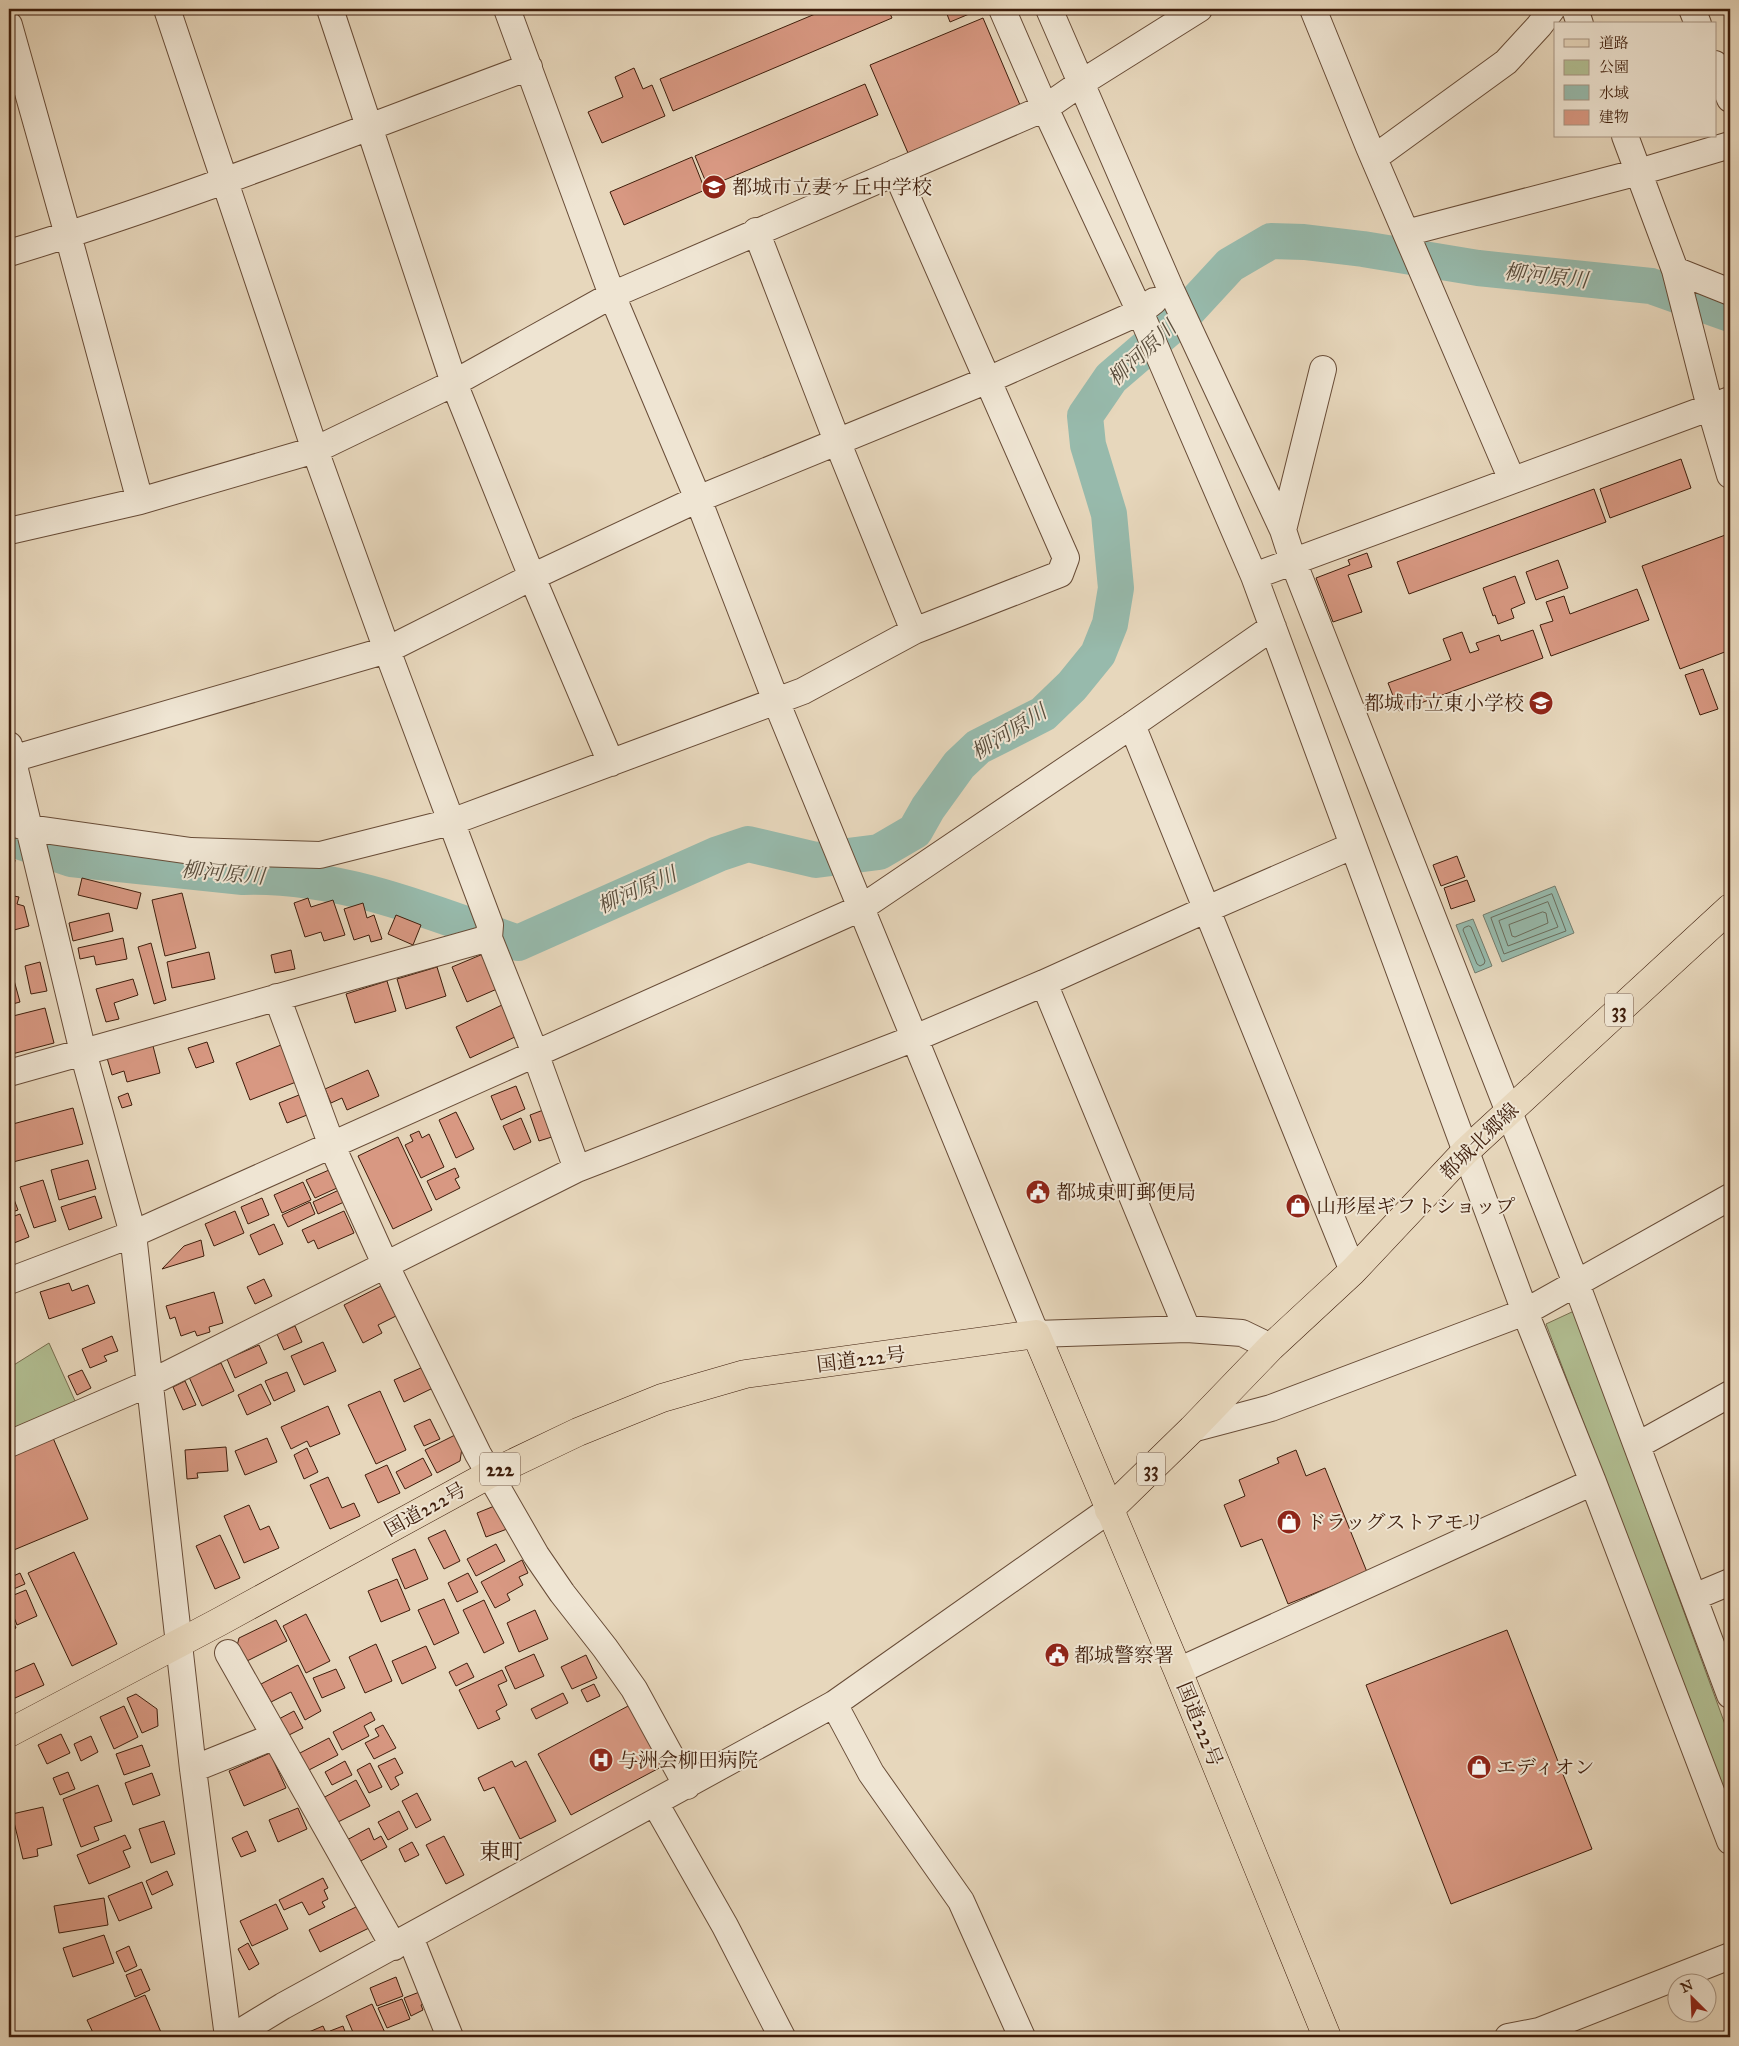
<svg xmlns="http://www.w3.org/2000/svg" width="1739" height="2046" font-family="'IM FELL Great Primer','Noto Serif JP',serif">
<rect width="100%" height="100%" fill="#e7d7bc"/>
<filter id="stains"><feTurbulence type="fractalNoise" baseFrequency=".004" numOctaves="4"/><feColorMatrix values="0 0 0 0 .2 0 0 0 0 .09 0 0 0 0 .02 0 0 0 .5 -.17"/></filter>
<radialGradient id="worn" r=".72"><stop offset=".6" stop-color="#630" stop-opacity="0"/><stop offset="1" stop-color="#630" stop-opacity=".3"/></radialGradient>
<path fill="#b2bf93" stroke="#786e4f" d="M1574,1311L1730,1738V1809L1546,1324Z
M49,1343L76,1403L9,1432V1368Z"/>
<path fill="#97baac" stroke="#737b6c" d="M1555,886L1574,933L1502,962L1483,915Z
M1473,919L1492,966L1475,973L1456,925Z"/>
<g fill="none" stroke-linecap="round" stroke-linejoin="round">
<path stroke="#6a6c5c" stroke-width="1" d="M1552,894L1566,931L1504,954L1491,918Z
M1548,902L1558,927L1508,946L1499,921Z
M1543,912L1546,913L1548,923L1515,937L1512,936L1509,925Z
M1469,926L1471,927L1485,961L1484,964L1480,966L1477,964L1463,930L1464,928Z"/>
<path stroke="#97baac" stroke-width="36" d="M9,838L71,859L243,877C339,874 429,911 518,943L718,854L748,844L816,860L879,852L915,831L928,808L959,765L978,747L1043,714L1072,686L1098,654L1110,624L1116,588L1109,514L1088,445L1085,416L1111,378L1182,317L1230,265L1271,241L1304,242L1363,249L1478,268L1651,286L1730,314"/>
</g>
<path fill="#d89882" stroke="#3e1d0b" d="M827,9H888L892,18L673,111L660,79Z
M945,9H981L950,22Z
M983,18L1020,105L908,153L870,65Z
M634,68L643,89L652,85L665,116L602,143L588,112L623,97L615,77Z
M865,84L878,115L708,187L695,156Z
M692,157L705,190L624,225L610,192Z
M1681,459L1691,488L1610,518L1600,489Z
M1594,489L1606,522L1409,594L1397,562Z
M1728,534L1730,541V650L1680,669L1642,566Z
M1367,553L1372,567L1348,575L1362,612L1333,622L1316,578L1350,565L1348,560Z
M1558,560L1568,588L1536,600L1526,572Z
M1515,576L1525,603L1511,609L1514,618L1498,624L1495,615L1493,616L1483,588Z
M1637,589L1649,620L1551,656L1540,625L1553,621L1546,602L1564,596L1570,614Z
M1533,630L1543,658L1399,711L1388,683L1451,660L1443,639L1462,632L1470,653L1479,650L1476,643L1499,635L1501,641Z
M1703,669L1718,709L1700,715L1685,675Z
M1457,856L1465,877L1441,886L1433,865Z
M9,859L15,860L10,888H9Z
M82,878L141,893L137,909L78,895Z
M1467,880L1475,901L1451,909L1444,888Z
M182,893L196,948L165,956L152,900Z
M9,895L19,897L17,904L24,906L29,926L14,930L12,921H9Z
M308,898L311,907L333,900L345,935L324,941L321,932L305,937L294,903Z
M363,903L367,918L374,915L382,939L371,942L369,935L354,940L344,909Z
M109,913L113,931L73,941L69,923Z
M396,915L421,925L413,945L388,934Z
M123,938L127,959L96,965L94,956L80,959L78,948Z
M151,943L166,1000L154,1004L138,947Z
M291,950L295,969L275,973L271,955Z
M209,952L215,979L172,988L167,962Z
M483,954L497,989L467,1002L452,967Z
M40,962L47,991L31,994L25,966Z
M437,967L446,996L406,1009L397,979Z
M12,973L20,1002L9,1005V974Z
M133,979L138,995L114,1003L119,1019L106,1022L96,989Z
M387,981L396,1011L355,1023L346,994Z
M502,1005L517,1036L470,1058L456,1027Z
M45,1008L54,1043L12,1054L9,1042V1017Z
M207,1042L214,1062L196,1068L188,1048Z
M281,1045L296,1082L250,1100L236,1063Z
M153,1046L160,1073L127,1082L124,1071L112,1075L107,1058Z
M368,1070L379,1096L347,1110L342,1098L331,1103L325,1089Z
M516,1086L525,1109L501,1120L491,1096Z
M128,1093L132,1105L122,1108L118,1097Z
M299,1095L307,1115L287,1123L279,1103Z
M73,1108L83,1144L9,1163V1125Z
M546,1109L555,1136L539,1141L530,1115Z
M456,1112L474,1149L456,1158L439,1120Z
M521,1118L531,1142L514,1150L503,1126Z
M419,1131L422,1138L429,1134L444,1167L421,1178L405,1145L413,1141L410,1135Z
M398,1137L432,1210L393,1229L358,1156Z
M88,1160L96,1189L59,1200L51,1170Z
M455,1168L459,1177L455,1179L460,1188L436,1200L427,1181Z
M329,1170L337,1188L315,1198L306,1180Z
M43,1180L56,1221L34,1228L20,1187Z
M303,1182L311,1200L282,1213L274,1195Z
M9,1186L18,1210L9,1213Z
M339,1190L344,1202L318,1214L313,1202Z
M95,1196L102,1218L69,1230L61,1207Z
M262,1198L269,1215L248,1224L241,1207Z
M310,1202L315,1214L288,1227L282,1215Z
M235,1211L244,1233L214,1246L205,1224Z
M344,1211L354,1233L318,1249L314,1240L308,1243L302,1230Z
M20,1214L29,1237L9,1245V1218Z
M274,1224L283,1244L259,1255L250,1235Z
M201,1240L204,1256L162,1269L184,1246Z
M264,1279L272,1296L255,1304L247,1287Z
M69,1283L72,1291L88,1285L95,1303L49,1319L40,1292Z
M381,1286L396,1316L378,1325L382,1333L363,1343L344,1305Z
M214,1292L223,1323L209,1327L210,1332L197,1336L195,1331L181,1336L175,1317L170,1319L166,1306Z
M295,1326L302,1342L284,1350L277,1334Z
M112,1336L118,1351L104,1356L107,1361L90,1368L82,1349Z
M323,1342L336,1371L304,1385L291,1356Z
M259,1345L267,1363L235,1378L227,1359Z
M221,1363L234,1391L202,1406L189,1377Z
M423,1367L433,1388L404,1402L394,1380Z
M82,1370L91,1388L77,1395L68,1376Z
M287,1372L295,1391L274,1401L265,1381Z
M185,1381L196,1405L183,1410L173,1387Z
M261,1384L271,1404L247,1415L238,1395Z
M380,1391L406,1450L376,1464L348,1405Z
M328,1406L340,1434L310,1447L307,1441L291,1449L281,1427Z
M430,1419L440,1439L424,1446L414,1426Z
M455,1435L462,1448L460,1461L437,1473L425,1450Z
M53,1438L88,1519L9,1552V1456Z
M267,1438L277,1462L245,1475L235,1451Z
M226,1447L228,1471L197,1473L198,1478L187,1479L185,1450Z
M307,1448L318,1472L304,1479L294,1455Z
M1296,1450L1306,1476L1325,1468L1367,1572L1288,1604L1262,1539L1241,1547L1224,1505L1245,1496L1239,1480L1279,1463L1277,1458Z
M423,1458L432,1475L405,1489L396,1472Z
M387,1465L400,1493L378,1503L365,1475Z
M328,1477L342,1508L354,1503L360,1516L330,1529L310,1485Z
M249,1505L260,1530L269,1526L279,1548L244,1563L224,1516Z
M497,1505L507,1529L486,1537L477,1513Z
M445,1530L460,1561L444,1569L428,1538Z
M220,1535L240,1578L215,1589L196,1546Z
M496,1544L505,1561L476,1576L467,1559Z
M415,1549L428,1579L405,1589L392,1559Z
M74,1552L117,1644L72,1666L28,1573Z
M522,1560L528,1573L519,1577L523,1585L507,1594L510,1600L495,1608L481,1582Z
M20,1573L25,1584L9,1591V1578Z
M468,1573L478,1592L457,1602L448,1583Z
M397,1579L410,1610L381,1622L368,1591Z
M26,1590L37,1616L17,1625L9,1604V1597Z
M444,1599L459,1633L434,1645L418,1610Z
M484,1600L504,1643L484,1653L463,1610Z
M9,1610L16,1628L9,1631Z
M535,1610L548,1639L519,1652L507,1623Z
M306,1614L330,1661L306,1673L283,1626Z
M276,1620L287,1641L243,1663L236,1650L239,1638Z
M1507,1630L1592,1849L1451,1904L1366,1685Z
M376,1644L392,1681L365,1693L349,1657Z
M426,1646L436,1668L402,1684L392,1661Z
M534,1654L544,1676L515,1689L505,1667Z
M586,1655L597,1678L572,1689L561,1667Z
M34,1663L44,1685L15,1698L9,1683V1674Z
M467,1663L474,1677L456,1686L449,1672Z
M298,1665L321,1711L305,1720L291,1692L271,1702L261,1684Z
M336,1669L345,1688L322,1698L313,1678Z
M502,1670L507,1681L498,1685L507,1705L496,1711L500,1719L478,1729L459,1690Z
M594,1684L600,1696L587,1702L581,1690Z
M563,1693L568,1703L536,1719L531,1709Z
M136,1694L157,1709L158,1726L142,1733L127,1698Z
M630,1705L663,1766L571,1815L538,1754Z
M124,1706L138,1737L114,1749L100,1717Z
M294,1711L303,1728L285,1737L277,1720Z
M371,1712L375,1720L364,1726L369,1736L342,1750L333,1732Z
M383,1725L396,1748L374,1759L365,1743L379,1736L375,1729Z
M61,1734L70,1753L47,1764L38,1745Z
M91,1736L98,1752L81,1761L74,1744Z
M329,1738L338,1755L307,1771L298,1754Z
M142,1745L150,1766L124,1775L116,1754Z
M270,1753L286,1788L244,1806L229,1771Z
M395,1758L403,1773L395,1777L399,1785L391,1790L378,1766Z
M345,1761L352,1775L332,1785L325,1772Z
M512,1761L515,1767L526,1761L556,1821L520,1839L494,1787L484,1791L478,1778Z
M370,1763L382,1787L369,1793L357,1770Z
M68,1772L75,1789L60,1795L53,1778Z
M152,1773L160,1795L133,1805L125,1783Z
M356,1780L370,1806L336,1823L323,1798Z
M98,1785L112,1821L94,1827L99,1840L81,1847L63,1799Z
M417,1793L431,1820L416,1828L402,1801Z
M43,1807L52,1845L37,1849L38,1856L23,1859L12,1814Z
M298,1808L307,1829L278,1842L269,1820Z
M399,1811L408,1829L388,1840L378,1822Z
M164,1821L175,1854L151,1863L139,1829Z
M369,1828L374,1840L381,1836L387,1847L357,1863L345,1841Z
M247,1831L256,1851L241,1857L232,1838Z
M125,1835L131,1848L123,1851L130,1867L89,1884L77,1855Z
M444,1836L464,1875L446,1884L426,1845Z
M412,1842L419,1855L405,1862L399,1849Z
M167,1871L173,1885L152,1895L146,1881Z
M323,1878L328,1888L324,1890L328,1899L322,1902L325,1907L309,1915L302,1902L284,1910L279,1900Z
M142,1882L152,1908L119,1921L108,1896Z
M104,1898L108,1925L59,1933L54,1906Z
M276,1904L288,1929L252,1946L240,1921Z
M358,1906L369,1928L320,1952L309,1930Z
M104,1935L114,1963L73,1977L63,1948Z
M9,1939L12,1952L9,1953Z
M248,1943L259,1964L249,1970L238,1949Z
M129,1946L137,1966L125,1972L116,1952Z
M141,1969L150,1990L135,1997L126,1975Z
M396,1977L403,1996L377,2006L370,1988Z
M422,1991L427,2002L421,2005L423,2010L411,2016L404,1998Z
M145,1995L163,2037H95L87,2020Z
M402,1999L410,2019L387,2028L378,2008Z
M372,2004L386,2035L379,2037H355L346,2016Z
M323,2026L328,2037H297Z
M343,2026L347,2037H332L330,2031Z"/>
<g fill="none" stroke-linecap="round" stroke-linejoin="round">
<defs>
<path id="minor" d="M167,9L315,450L387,650L490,925L489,938L535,1053L577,1169
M330,9L454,383L532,577L611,763
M507,9L612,295L698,499L776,701L1036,1334L1187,1329L1242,1333L1271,1347
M1002,9L1045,108L1141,314L1254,576L1525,1312L1593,1482L1730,1841
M1049,9L1171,290L1283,530L1293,561L1576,1283L1730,1695
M1313,9L1369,147L1512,480
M1575,9L1580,24
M1692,9L1698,24
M9,25L68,235L140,501
M1715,64L1730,99
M1625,136L1675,270L1710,407L1730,475
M1374,158L1506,62L1539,26L1552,9
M756,231L837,441L914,631
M1406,233L1639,172L1730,145
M9,253C185,200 356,131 529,67
M1675,270L1730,292
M1283,530L1323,369
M9,531L140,501L315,450L454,383L612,295L1045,108L1081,83L1199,9
M1254,576L1730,400
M1132,725L1353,1271
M9,745L83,1052L133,1234L193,1769L228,2037
M12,759L387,650L532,577L698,499L988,380L1140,312L1154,301
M9,822L29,828L191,851L320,855L451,822L803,691L914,631L1060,574L1066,558L896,172
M1044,983L1187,1329
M277,997L332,1146L386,1266L478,1454L536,1555L562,1593L605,1648L634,1689L687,1786
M9,1073L489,938
M9,1281L133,1234L861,908L1132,725L1273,627
M1192,1429L1271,1408L1525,1312L1730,1197
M9,1444L148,1384L577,1169L915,1038L1044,983L1205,910L1352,846
M1638,1445L1730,1394
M1694,1597L1730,1582
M228,1653L394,1947
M1178,1671L1593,1482
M834,1704L871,1773L961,1901L1022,2037
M193,1769L275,1736
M655,1803L725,1926L782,2037
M410,1937L450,2037
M232,2037L283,2006L834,1704L1109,1510
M1508,2037L1539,2031L1730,1956"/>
<path id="major" d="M1109,1510L1192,1429L1271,1347L1353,1271L1465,1152L1730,908"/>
<path id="highway" d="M9,1733L219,1622L490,1474L578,1432L662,1398L745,1374L1036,1334L1178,1671L1327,2037"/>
</defs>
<use href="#minor" stroke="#684c37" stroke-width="28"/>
<use href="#major" stroke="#3e1d0b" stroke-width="29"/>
<use href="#highway" stroke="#3e1d0b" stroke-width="29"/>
<use href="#minor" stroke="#efe5d3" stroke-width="26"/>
<use href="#major" stroke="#e7d7bc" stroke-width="28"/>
<use href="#highway" stroke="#e7d7bc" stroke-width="28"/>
</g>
<defs>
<symbol id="school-disc" viewBox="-11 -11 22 22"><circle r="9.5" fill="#8f2418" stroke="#efe5d3"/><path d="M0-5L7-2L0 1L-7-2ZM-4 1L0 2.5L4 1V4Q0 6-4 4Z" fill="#fff"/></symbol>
<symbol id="civic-disc" viewBox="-11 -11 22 22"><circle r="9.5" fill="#8f2418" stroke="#efe5d3"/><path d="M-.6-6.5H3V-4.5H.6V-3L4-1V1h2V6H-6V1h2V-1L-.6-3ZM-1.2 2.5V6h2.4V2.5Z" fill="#fff"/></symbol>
<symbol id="shop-disc" viewBox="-11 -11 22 22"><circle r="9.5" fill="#8f2418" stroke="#efe5d3"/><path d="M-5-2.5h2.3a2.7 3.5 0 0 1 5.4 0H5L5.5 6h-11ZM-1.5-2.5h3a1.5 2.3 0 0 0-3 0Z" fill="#fff"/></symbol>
<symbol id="hospital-disc" viewBox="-11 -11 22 22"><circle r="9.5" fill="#8f2418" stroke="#efe5d3"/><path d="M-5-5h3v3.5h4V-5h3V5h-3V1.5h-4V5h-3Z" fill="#fff"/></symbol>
</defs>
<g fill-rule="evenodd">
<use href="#school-disc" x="700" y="173" width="28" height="28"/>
<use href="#school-disc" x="1527" y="689" width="28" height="28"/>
<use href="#civic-disc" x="1024" y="1178" width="28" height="28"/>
<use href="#shop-disc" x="1284" y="1192" width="28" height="28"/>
<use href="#shop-disc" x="1275" y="1508" width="28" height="28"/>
<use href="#civic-disc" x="1043" y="1641" width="28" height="28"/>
<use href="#hospital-disc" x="587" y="1746" width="28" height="28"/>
<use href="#shop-disc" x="1465" y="1753" width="28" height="28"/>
</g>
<g text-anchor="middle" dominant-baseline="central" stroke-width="4" stroke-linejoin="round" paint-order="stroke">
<g fill="#efe5d3" stroke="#735947" stroke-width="1">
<rect x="1605" y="993.5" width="28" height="33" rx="4"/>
<rect x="480" y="1452.5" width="40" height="33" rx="4"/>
<rect x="1137" y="1452.5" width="28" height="33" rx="4"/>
</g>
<g font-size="19" font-weight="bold" fill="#3e1d0b">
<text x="1619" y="1010">33</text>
<text x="500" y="1469">222</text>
<text x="1151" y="1469">33</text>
</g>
<g font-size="20" fill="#3e1d0b" stroke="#efe5d3" text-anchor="start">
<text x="732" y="187">都城市立妻ヶ丘中学校</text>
<text x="1524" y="703" text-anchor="end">都城市立東小学校</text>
<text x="1056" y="1192">都城東町郵便局</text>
<text x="1316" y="1206">山形屋ギフトショップ</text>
<text x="1306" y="1522">ドラッグストアモリ</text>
<text x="1074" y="1655">都城警察署</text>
<text x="618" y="1760">与洲会柳田病院</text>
<text x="1496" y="1767">エディオン</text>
</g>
<g font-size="20" fill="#3e1d0b" stroke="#efe5d3">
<text transform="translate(1479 1141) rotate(-44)">都城北郷線</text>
<text transform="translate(861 1359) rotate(-7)">国道222号</text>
<text transform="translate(425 1509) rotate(-29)">国道222号</text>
<text transform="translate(1200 1724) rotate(68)">国道222号</text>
</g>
<g font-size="21" font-style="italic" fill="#594c3b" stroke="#efe5d3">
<text transform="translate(1546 276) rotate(6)">柳河原川</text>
<text transform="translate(1142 353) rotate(-43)">柳河原川</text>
<text transform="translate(1009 732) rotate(-32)">柳河原川</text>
<text transform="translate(223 873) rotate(5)">柳河原川</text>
<text transform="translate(637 890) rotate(-24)">柳河原川</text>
</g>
<g font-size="22" fill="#3e1d0b" stroke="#efe5d3">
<text x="501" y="1851">東町</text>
</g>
</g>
<rect width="1739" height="2046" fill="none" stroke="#e7d7bc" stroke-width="30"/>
<rect x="10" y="10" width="1719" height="2026" fill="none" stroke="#3e1d0b" stroke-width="2.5"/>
<rect x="15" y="15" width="1709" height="2016" fill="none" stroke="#3e1d0b"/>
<rect x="1554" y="22" width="162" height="115" fill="#efe5d3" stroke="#a89583"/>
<rect x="1564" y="39" width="25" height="8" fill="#e7d7bc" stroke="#a89583"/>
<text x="1599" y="48" font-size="15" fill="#3e1d0b">道路</text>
<rect x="1564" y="60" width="25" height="15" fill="#b2bf93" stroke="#a89583"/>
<text x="1599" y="72" font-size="15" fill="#3e1d0b">公園</text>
<rect x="1564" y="85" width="25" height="15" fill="#97baac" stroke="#a89583"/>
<text x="1599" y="98" font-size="15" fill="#3e1d0b">水域</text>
<rect x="1564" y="110" width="25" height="15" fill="#d89882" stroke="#a89583"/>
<text x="1599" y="122" font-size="15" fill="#3e1d0b">建物</text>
<g transform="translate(1692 1998) rotate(336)"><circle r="24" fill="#efe5d3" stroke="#a89583"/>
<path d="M0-4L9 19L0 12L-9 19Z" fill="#8f2418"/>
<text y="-8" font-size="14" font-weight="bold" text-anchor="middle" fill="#3e1d0b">N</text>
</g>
<rect width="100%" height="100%" filter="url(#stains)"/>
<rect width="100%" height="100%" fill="url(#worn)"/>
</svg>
